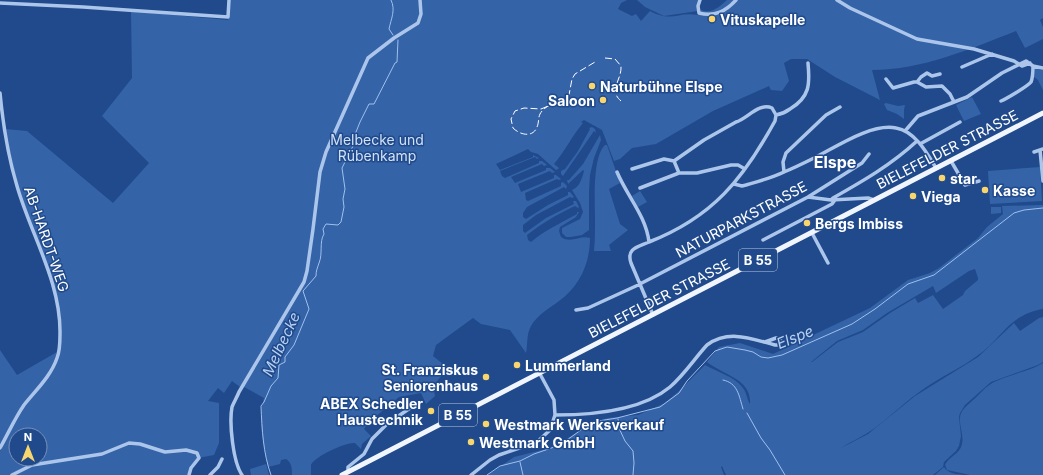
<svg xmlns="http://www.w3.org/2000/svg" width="1043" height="475" font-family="Inter,sans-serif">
<rect width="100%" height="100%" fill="#204a8b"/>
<path fill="#3463a8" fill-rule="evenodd" d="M230,0H627L621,3L618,9L632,16L636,14L641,21L650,11C672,23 678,11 698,15L701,13V10C712,14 719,7 727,0H1043V18L1040,20L1043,27V39L1025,48L1016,31C970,49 922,70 872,70L880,100L835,77L807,59H791L784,63L789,81L782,91L771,90L769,86L713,111L656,144L632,148L620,159L614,161L602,130L584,120L581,122L583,123C572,136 565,151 554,164L559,168L558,169L556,170L538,154L531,152L528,149L496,164L500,170L533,157V155L539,158L537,159L535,157L500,171L502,176L505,178L539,163V161H542L547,165L544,166L542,164L511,177L515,183L546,170V168H550L555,172L552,173L550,171L518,184L521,192L554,178V175H556L561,179L559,180L557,179L525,193L526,200L528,201L561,186V183L563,182L567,186L566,189L564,187L527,207L523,213V217L526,219L548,205L568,195V192H570L574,197L572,198L570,197L536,215L523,225V231L525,233L546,218L574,204L573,201H576L579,207L578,208L575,206C558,214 542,223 527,235L528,240L531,242C545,230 561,223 577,214V212H579L576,217L560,227L559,231L561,237C571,244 580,235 590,238C590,263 580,286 559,301C550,308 537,315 531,326C526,335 528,344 526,353L510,330L481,324L473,318L436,345L433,356L448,368L433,386L435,396L426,404L421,393L399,397L368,423L364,429L371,436L362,444L361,449L355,443C346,442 315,456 311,465C311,468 311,472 311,475H292C292,469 292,463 286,459L281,460L280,464L268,467C264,445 257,419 264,398L244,387H240L232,381L224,393L218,388L208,401L219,403V443L214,455L198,458L188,475H0V451L4,443L26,404L51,372L60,345L61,320L58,304L18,188L5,129L27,131L113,203L149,163L102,116L132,78L131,11L228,20ZM16,435H40V459H16Z
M637,0H699L698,11L664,16L645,7Z
M1035,68L1043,70V90L1038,80L1034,77Z
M972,97L981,114L964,121L956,105Z
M886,103L898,106L905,105L904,110V119L897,114L887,110L884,104Z
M592,127L595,129L596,133L594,131L563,176L561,174V171L565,169L578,151L590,129L589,128Z
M600,135L601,140L594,158L590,175L589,191V230L582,235L571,237H566L562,233V228L580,219L583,212L580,203L572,190C580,187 582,178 584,171L583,170L568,184L567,180H569L583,164Z
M605,145H607L620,183L609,189L620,224L628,230L609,245L611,251H594C595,241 595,230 595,220C595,203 592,157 605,145Z
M1040,167L1042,201L990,204L988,171Z
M640,191L647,202L638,207L632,196Z
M1040,205H1043V309C1008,315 1003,338 977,356C961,368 942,376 925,388C907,400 892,415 875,428C864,436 852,441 841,448L868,434L915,396L978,357L1014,323L1020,331L1039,318L1043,317V362L1038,365L991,382L965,405L960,413L959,417L961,436L959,446L956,451L944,462L943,467L933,475H726L722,466L721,467L724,475H488L514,457L550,448L598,421L608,418L638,415L665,403L679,391L705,365C717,372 734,376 743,388C747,393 747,400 750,404C752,379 723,375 707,362L719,347L740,343L773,354L870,308L908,280L930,273L939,268L978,238L987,227L1003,214L1002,206ZM975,269L978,278V280L965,291L963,295L943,309L933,295L918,303L915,298L890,313L863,332L838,342L812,362H811L837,341L863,330L887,313L933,286L936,293L969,271Z
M991,207H1001V213L991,214Z
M0,350L17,375L57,352L52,369L33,393L0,446Z
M1043,363V475H970L947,470L945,465C948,457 960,454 962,444C964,435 959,426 960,417C961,409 968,405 973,400C980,394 986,386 994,382C1010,374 1028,372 1043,363Z
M266,464L269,475H251L250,469Z
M944,467C948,474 957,474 965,475H935Z"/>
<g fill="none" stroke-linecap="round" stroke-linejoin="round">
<path stroke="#a0c0ed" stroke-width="1" d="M391,0C396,10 391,19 389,29L393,35
M723,380C738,383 739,396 743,409
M747,413L761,438L770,450L785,475
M618,419L619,424L618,426L625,441L633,451L634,463L633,475
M520,462L523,475
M271,475C263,453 262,429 261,406L264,402L271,386L278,378L279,365L285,362V357L294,345L309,309L303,291L316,276C316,271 317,269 319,263C323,254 319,242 324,234L323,229L326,224L338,225L341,222L344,207L343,199L345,189L342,168L354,144V137L360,122L369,104H374L395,63L397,62L398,40
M487,475L500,466L520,461L534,454L560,445L592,422L617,418L660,407L679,393L687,381L715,351L727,347L745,350L753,352L761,357L768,358L782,355L852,324L875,309L908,284L934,275L1014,213L1024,210L1043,208"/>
<path stroke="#acc6eb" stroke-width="3.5" d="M700,0L698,6L699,13C715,17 726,11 736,0
M837,0L850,8L917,39L974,49L1014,61L1022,66L1030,63
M0,3L83,7L228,17L229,0
M962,67L992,54
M886,79L893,88L914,82H917L926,87L942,86L950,94L954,102
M917,82L921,77L927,73L932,76L940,74
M0,93C3,125 8,156 17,186C31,235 61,282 60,334C60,342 60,351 57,358C51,376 36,390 24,405C15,418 8,434 0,448
M1001,101C1006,99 1028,86 1031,82C1033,77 1033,71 1033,66
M905,131L918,116L967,97L1002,73L1026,61L1033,66L1043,68
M920,144L960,122
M1040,150L1043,181
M1034,152L1043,149
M674,161L679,173
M951,161L965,185L979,181
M632,169L664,159L674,161L704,140L736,122C747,119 759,102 772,108L776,115
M617,172C627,196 646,216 649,242C638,247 626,248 631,263L653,315
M784,172L783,162L786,153L826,115L840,107
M734,184L742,186L746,185C759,181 772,178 784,172C794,168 804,163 814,158C836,147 871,123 896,128C915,131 927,153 936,168
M640,188L679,173H697L731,165H738L745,169
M808,197L831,200L868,198L874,200
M831,200L833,198C863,181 891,165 917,141
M812,233L828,263
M763,240L832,204L835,200
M649,242C713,217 743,179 775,121L776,115C781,114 786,112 790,109C810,97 810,84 808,63
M576,310L588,308L636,286L808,197L862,163L869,154
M555,415C592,415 641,411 670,387C684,375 695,358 707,345C729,329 752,339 775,345H779L781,341L780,339L776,338L765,342
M348,472V467L364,454L372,439L387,424L413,406
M12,475L32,465L102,454L129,443L140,444L165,452L186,450L197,453L199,458L191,468L189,475
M210,475L218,467L222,459
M242,475C233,462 229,423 232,407C234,402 237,397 239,392L304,282L307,271L313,229L320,172L326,152L368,58L394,38L418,23L421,14L420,0
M471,475L490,460L499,455L537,442L550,430L555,415L554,400L540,374"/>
<path stroke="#f1f6fe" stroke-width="5" d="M342,475L1043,113"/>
<path stroke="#fff" stroke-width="1" stroke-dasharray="7 3" stroke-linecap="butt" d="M605,58L615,59L621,66C622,80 608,90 621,101
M550,105C546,107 542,110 540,114C538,118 539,123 537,127C533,138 520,135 513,128L511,119L515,111L524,108L541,109L563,100L569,95L572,79L575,74L595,62"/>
</g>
<g fill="#f9d66d" stroke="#204a8b" stroke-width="1.5">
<circle cx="712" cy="19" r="4"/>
<circle cx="592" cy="86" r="4"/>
<circle cx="603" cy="100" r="4"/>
<circle cx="942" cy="178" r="4"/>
<circle cx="985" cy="190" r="4"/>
<circle cx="913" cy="196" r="4"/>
<circle cx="807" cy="223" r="4"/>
<circle cx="517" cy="365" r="4"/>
<circle cx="486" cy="377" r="4"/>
<circle cx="431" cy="411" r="4"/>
<circle cx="486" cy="424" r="4"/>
<circle cx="471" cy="442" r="4"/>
</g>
<g text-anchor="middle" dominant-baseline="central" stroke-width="3" stroke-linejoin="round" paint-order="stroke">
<g fill="#204a8b" stroke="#bcc9dc" stroke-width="1">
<rect x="739" y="249" width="38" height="22" rx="3"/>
<rect x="439" y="404" width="38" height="22" rx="3"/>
</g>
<g font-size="13" font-weight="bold" fill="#fff">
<text x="758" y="260">B 55</text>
<text x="458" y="415">B 55</text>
</g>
<g font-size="14" font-weight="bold" fill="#fff" stroke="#204a8b" text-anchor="start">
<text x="720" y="19">Vituskapelle</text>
<text x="600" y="86">Naturbühne Elspe</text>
<text x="595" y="100" text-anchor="end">Saloon</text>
<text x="950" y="178">star</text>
<text x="993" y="190">Kasse</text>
<text x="921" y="196">Viega</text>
<text x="815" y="223">Bergs Imbiss</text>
<text x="525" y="365">Lummerland</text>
<text x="478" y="369" text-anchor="end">St. Franziskus<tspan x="478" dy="16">Seniorenhaus</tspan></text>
<text x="423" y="403" text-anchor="end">ABEX Schedler<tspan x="423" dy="16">Haustechnik</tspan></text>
<text x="494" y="424">Westmark Werksverkauf</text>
<text x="479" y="442">Westmark GmbH</text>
</g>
<g font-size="14" fill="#d1e1f8" stroke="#204a8b">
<text x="377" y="139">Melbecke und<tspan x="377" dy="16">Rübenkamp</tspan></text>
</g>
<g font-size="14" fill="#fff" stroke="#204a8b">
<text transform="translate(947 149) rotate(-27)">BIELEFELDER STRASSE</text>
<text transform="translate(741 219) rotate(-28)">NATURPARKSTRASSE</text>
<text transform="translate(47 239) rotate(71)">AB-HARDT-WEG</text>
<text transform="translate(659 298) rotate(-27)">BIELEFELDER STRASSE</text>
</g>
<g font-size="15" font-style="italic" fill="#b8d0f2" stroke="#204a8b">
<text transform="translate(795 337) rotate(-22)">Elspe</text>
<text transform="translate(281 344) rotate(-65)">Melbecke</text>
</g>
<g font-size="16" font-weight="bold" fill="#fff" stroke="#204a8b">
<text x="835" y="162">Elspe</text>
</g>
</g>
<g transform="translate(28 447)"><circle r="19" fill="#204a8b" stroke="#7992b9"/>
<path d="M0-3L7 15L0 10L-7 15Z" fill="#f9d66d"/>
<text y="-6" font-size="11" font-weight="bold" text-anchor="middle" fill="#ffffff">N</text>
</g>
</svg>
